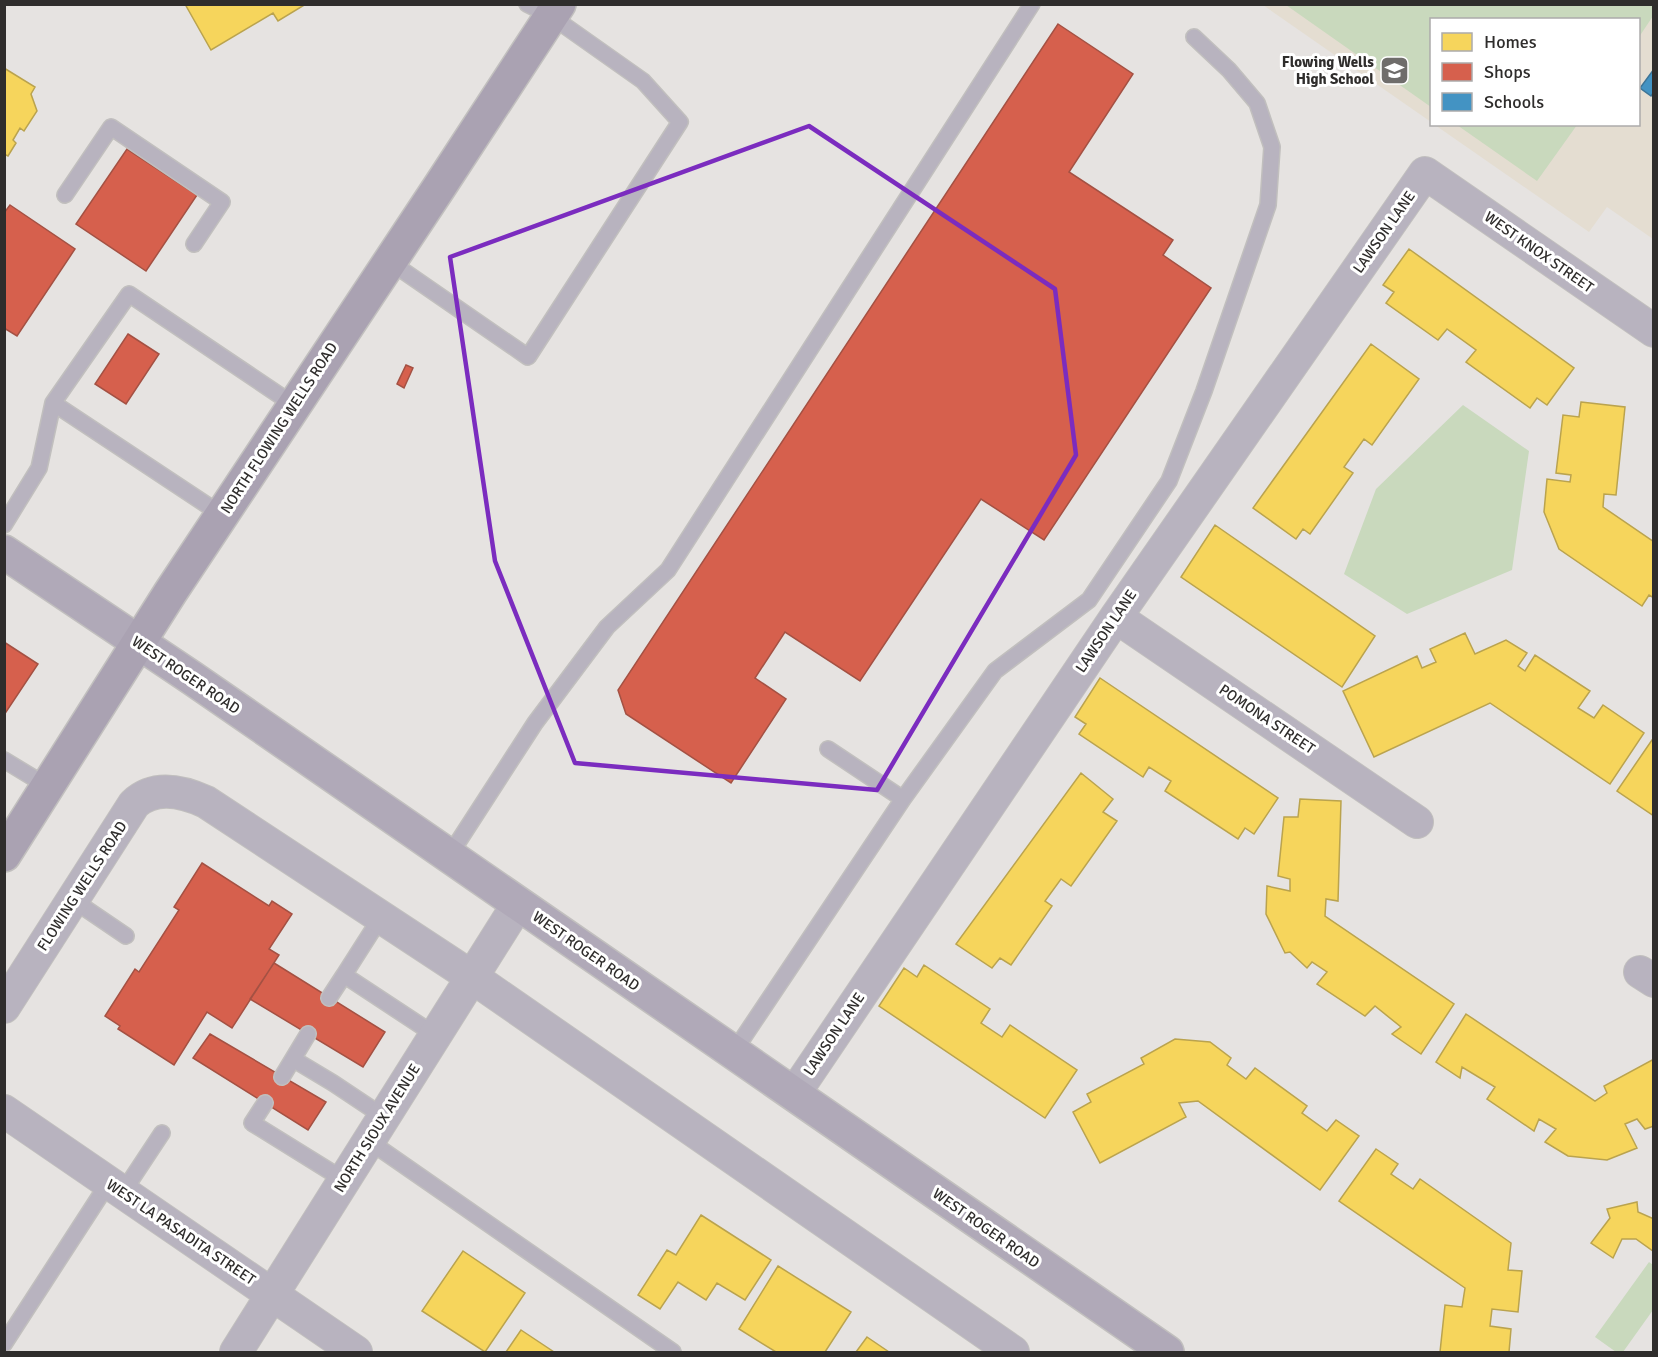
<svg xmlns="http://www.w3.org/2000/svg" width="1658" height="1357" font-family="Signika,sans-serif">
<rect width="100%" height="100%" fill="#e6e3e1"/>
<path fill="#e4ddd1" d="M1263,5H1653V239L1607,207L1589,232L1435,125L1638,124V20H1432L1431,122Z"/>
<path fill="#c9d9bd" d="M1653,4V16L1639,37L1638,20H1432L1431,107L1286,5Z
M1457,125H1577L1537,181Z
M1463,405L1529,451L1512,570L1407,614L1344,574L1376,489Z
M1649,1262L1653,1265V1310L1623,1352H1616L1595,1337Z"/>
<path fill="#f6d55c" stroke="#baa34e" stroke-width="1.5" d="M185,4H306L278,21L273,13L211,50Z
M4,68L35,87L31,94L37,111L24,131L20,128L13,140L16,143L8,156L4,154Z
M1409,249L1574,368L1547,405L1537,398L1530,408L1466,362L1476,350L1447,329L1438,340L1386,303L1394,292L1383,285Z
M1371,344L1419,379L1372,445L1364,439L1344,467L1353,473L1310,534L1303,529L1296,539L1253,508Z
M1581,402L1625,407L1616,495L1604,494L1603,507L1654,542V598L1649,595L1642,606L1559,549L1544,512L1547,479L1570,482L1571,475L1556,473L1563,415L1579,417Z
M1215,525L1375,636L1342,687L1181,577Z
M1465,633L1475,654L1506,640L1527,653L1518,666L1525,671L1535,655L1590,691L1578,708L1594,718L1603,705L1644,733L1610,784L1490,703L1374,757L1343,691L1417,656L1422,668L1436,662L1430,649Z
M1100,678L1278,798L1254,834L1245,828L1238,839L1165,791L1171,781L1149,767L1143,777L1079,734L1086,724L1075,717Z
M1652,740L1654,741V816L1617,791Z
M1081,773L1113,799L1103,812L1117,821L1071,886L1061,879L1045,901L1052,906L1011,965L1000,958L992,968L956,944Z
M1300,799L1341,801L1338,901L1326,899L1325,916L1454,1004L1421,1054L1392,1034L1401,1027L1375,1006L1365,1016L1317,984L1327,972L1312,962L1307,968L1290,952L1285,953L1266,914L1267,886L1290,891V879L1278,876L1284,817H1298Z
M924,965L990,1009L981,1023L1002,1037L1010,1025L1077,1070L1045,1118L879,1006L904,968L917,977Z
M1466,1014L1595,1101L1607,1093L1604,1086L1654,1059V1126L1645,1129L1637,1119L1625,1124L1637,1148L1607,1160L1568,1156L1545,1142L1556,1129L1539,1119L1534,1131L1487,1099L1495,1087L1462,1067L1460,1078L1436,1062Z
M1175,1039L1210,1042L1231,1058L1227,1065L1246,1079L1255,1068L1307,1106L1302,1113L1327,1131L1336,1120L1359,1136L1320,1190L1198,1101L1179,1103L1186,1117L1100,1163L1073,1112L1091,1102L1087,1094L1144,1064L1141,1058Z
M1376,1149L1398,1164L1391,1174L1413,1189L1420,1179L1511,1243L1508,1270L1522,1271L1518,1312L1492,1309L1490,1326L1511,1329L1509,1352H1440L1445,1305L1462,1307L1465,1288L1339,1201Z
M1637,1202L1638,1212L1654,1219L1653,1251L1636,1239H1622L1613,1258L1591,1243L1610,1218L1607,1209Z
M701,1215L771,1260L745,1300L717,1283L706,1300L678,1282L660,1309L638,1295L667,1250L676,1255Z
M463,1251L525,1293L485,1352L422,1311Z
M778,1266L851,1312L825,1352H776L739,1329Z
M521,1330L554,1352H506Z
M867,1337L889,1352H856Z"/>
<path fill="#d6604d" stroke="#a45143" stroke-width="1.5" d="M1058,24L1133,74L1069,172L1173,240L1163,255L1211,288L1044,540L981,499L860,681L785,632L755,678L786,699L731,783L626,714L618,690Z
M127,149L197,195L146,271L76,224Z
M10,205L75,249L17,336L4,328V213Z
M128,334L159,354L126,404L95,384Z
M406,365L413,368L404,388L397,384Z
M4,642L38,664L4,715Z
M202,863L269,906L272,901L292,914L269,949L279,955L232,1028L207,1012L174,1065L118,1029L120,1026L105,1016L135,969L139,972L179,910L174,907Z
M274,963L385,1032L363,1067L250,999Z
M210,1034L326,1102L308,1130L193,1058Z"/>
<path fill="#4393c3" stroke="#3d7496" stroke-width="1.5" d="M1654,69V92L1651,96L1640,88Z"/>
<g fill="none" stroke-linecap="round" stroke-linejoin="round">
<defs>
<path id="lane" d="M65,195L111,127L222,202L194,244
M389,261L528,357L680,122L643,81L551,16L527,4
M53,403L222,515
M4,525L39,468L53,403L129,294L294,405
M828,749L903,799
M4,760L47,786
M449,856L535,723L607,627L668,570L1032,4
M73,900L126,936
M381,917L344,975L435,1035
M329,998L344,975
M733,1053L903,799L995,671L1089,600L1169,481L1204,391L1268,205L1272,147L1257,103L1229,70L1194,37
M293,1059L333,1083L384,1117
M282,1077L308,1034
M265,1103L252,1123L344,1180
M369,1141L673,1352
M123,1192L162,1133
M4,1344L109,1182"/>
<path id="street" d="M1116,617L1417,822
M1640,972L1654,981
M4,1007L134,804C154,785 182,791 206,802L472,977L1013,1352
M794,1094L1116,617L1425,173L1654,331
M4,1111L356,1352
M236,1352L518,904"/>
<path id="secondary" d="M4,552L192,678L1167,1352"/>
<path id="primary" d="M4,855L170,593L440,186L559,4"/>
</defs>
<use href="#lane" stroke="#c1bfbe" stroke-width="18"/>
<use href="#street" stroke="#c1bfbe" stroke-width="34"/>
<use href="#secondary" stroke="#c1bfbe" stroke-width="36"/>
<use href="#primary" stroke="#c1bfbe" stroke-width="36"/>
<use href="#lane" stroke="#b8b3bf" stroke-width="15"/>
<use href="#street" stroke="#b8b3bf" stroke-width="32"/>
<use href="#secondary" stroke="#b0a9b8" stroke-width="33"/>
<use href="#primary" stroke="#aaa2b2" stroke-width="33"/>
</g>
<path fill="none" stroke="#7b2cbf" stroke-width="4.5" stroke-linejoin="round" d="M809,126L1055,289L1076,455L877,790L575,763L495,561L450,257Z"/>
<defs>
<symbol id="school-square" viewBox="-11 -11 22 22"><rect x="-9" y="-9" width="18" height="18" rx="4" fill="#6f6d6b" stroke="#fff"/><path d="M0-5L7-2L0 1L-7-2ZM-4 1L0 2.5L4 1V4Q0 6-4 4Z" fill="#fff"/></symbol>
</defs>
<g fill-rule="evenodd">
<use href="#school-square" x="1378" y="54" width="33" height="33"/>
</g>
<g text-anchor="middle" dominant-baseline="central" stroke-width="6" stroke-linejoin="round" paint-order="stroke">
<g font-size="15" font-weight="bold" fill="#2f2d2c" stroke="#fff" text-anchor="end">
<text x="1374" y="62">Flowing Wells<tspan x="1374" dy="17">High School</tspan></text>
</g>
<g font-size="15" fill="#2f2d2c" stroke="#fff">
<text transform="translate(1384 232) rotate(-55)">LAWSON LANE</text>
<text transform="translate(1539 252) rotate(35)">WEST KNOX STREET</text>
<text transform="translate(279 428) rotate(-57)">NORTH FLOWING WELLS ROAD</text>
<text transform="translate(1106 631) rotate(-56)">LAWSON LANE</text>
<text transform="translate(186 675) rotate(34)">WEST ROGER ROAD</text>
<text transform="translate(1267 719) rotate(34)">POMONA STREET</text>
<text transform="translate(82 886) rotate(-57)">FLOWING WELLS ROAD</text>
<text transform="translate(586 951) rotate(35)">WEST ROGER ROAD</text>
<text transform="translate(834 1034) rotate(-56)">LAWSON LANE</text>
<text transform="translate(377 1128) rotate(-58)">NORTH SIOUX AVENUE</text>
<text transform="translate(986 1228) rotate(35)">WEST ROGER ROAD</text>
<text transform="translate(181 1232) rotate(34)">WEST LA PASADITA STREET</text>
</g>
</g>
<rect width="1658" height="1357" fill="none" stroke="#2f2d2c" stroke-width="12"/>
<rect x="1430" y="18" width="210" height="108" fill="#ffffff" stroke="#acabab" stroke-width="1.5"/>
<rect x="1442" y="33" width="30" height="18" fill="#f6d55c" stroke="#acabab" stroke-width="1.5"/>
<text x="1484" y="48" font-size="18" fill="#2f2d2c">Homes</text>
<rect x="1442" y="63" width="30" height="18" fill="#d6604d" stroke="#acabab" stroke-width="1.5"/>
<text x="1484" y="78" font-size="18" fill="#2f2d2c">Shops</text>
<rect x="1442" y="93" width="30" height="18" fill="#4393c3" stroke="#acabab" stroke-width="1.5"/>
<text x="1484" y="108" font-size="18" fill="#2f2d2c">Schools</text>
</svg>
